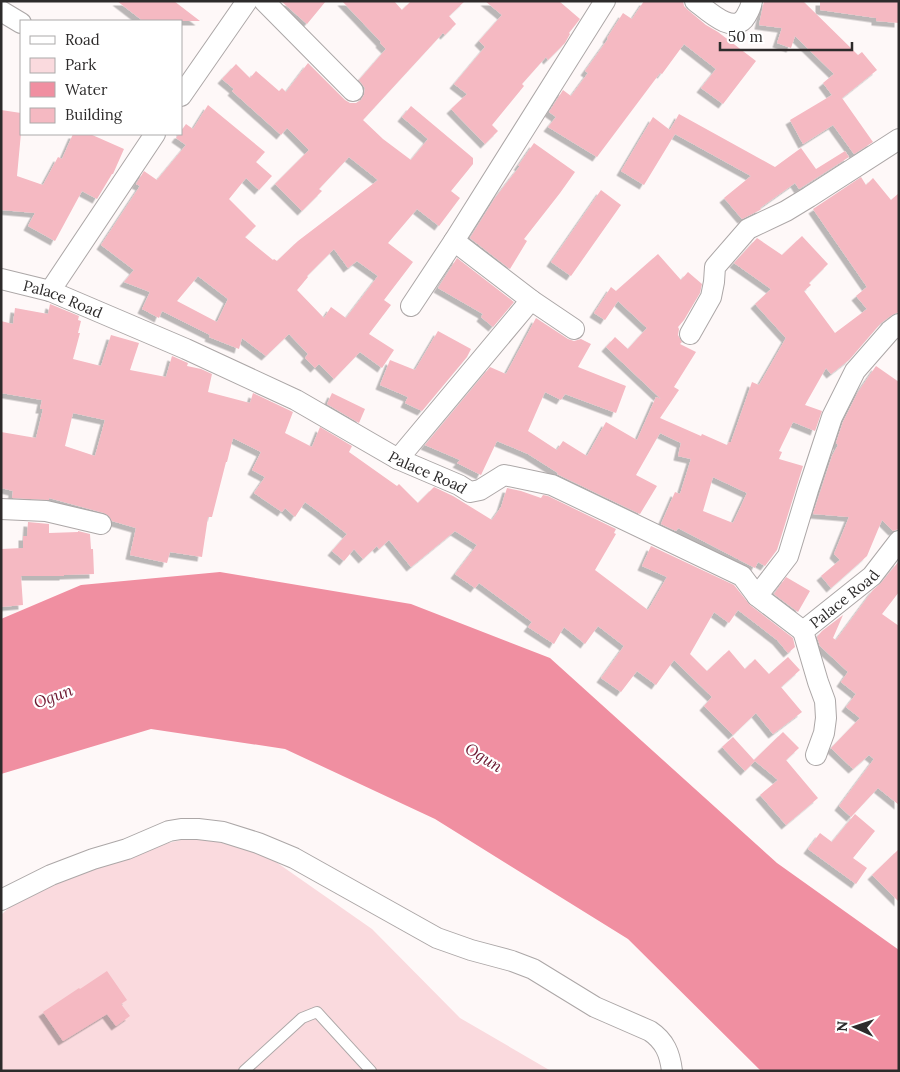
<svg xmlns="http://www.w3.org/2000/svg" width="900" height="1072" font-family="Lora,serif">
<defs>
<filter id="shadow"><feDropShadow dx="-4.5" dy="4.5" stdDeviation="0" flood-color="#0004"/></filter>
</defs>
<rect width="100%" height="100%" fill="#fef8f8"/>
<path fill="#fadade" d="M198,836L266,855L372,929L460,1018L551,1071H1V915L23,895L130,852Z"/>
<path fill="#f08fa1" d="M220,572L411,604L550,658L777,863L899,950V1071H761L628,939L435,819L285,749L151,729L1,774V619L81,585Z"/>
<path fill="#f5b9c2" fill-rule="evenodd" filter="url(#shadow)" d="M117,1H174L200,21H143Z
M281,1H326L307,24Z
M342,1H394L402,10L411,1H465L449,16L456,24L445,35L443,33L363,120L383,139L411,160L428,139L402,117L411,106L473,158V164L451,191L460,198L439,226L417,209L388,243L413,262L384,300L391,305L369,334L394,350L382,368L360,352L334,379L319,364L315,368L305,358L308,354L289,334L266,356L242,338L239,349L209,337L210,335L162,311L159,318L142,309L150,292L124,282L134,270L101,245L140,186L136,184L144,171L157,180L186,145L176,138L179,134H181V131L186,124L193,129L208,105L265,152L256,162L272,176L259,190L246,178L229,199L256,226L245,237L273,260L274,259L277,261L298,241L378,180L349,157L319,189L322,191L302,211L275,184L309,150L287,128L281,135L232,91L234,89L222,79L236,64L250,78L256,71L279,91L282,88L286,92L308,63L345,100L350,103H356L361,100L364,95L365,88L359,80L386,49L380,43L381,42ZM334,249L348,268L357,261L378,276L346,318L331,307L324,318L297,290L308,277L307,276ZM198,276L228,299L217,322L177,301Z
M485,1H559L580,19L569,33L570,34L565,43L548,60L546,57L522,84L524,86L492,125L498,131L485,144L451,109L467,94L454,84L485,47L479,41L502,15Z
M644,1H683L684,6L688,10L706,25L718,32L756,61L723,104L701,88L716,69L684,44L662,74L660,73L597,157L548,127L556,117L549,112L563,90L571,96L588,73L585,71L608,39L607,38L623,13L632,19Z
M764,1H803L858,55L862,52L877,70L842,98L873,142L854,154L833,125L803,144L790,120L832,95L823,83L834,74L795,36L791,48L777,43L782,28L759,25Z
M820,1H899V23L876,21V18L820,10Z
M1,110L21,113V133L17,176L43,185L58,157L62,159L73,134H90L124,149L113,174H112L97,199L82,191L55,241L28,226L35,213L1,210Z
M679,114L775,167L801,148L816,169L845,151L849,157L799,189L795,183L760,208L761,209L760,210L742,219L724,198L751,176L675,134L644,185L621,171L653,117L670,130Z
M534,143L575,172L560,193L524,239L527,241L510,269L470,238L495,198L520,166H518Z
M861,177L866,185L873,178L891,200L899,193V312L892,315L881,323L849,360L831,374L826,368L805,405L822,411L815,431L793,422L779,451L782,452L779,459L803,466L777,550L765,566L758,562L755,568L678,528L676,531L661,524L675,492L680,494L691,459L678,456L681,443L660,433L636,475L657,486L640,514L557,474L558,473L528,454L497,441L481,475L457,463L460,460L425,445L490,367L506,374L536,318L568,339L574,341L581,339L591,344L578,367L626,386L616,413L565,394L561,400L545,392L528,431L557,450L563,441L587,456L606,422L637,440L656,397L661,399L606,347L615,337L628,349L647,328L618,301L605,320L594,313L611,287L616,291L658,254L681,280L688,272L702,284L700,293L684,320L678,327L679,329L678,335L682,342L680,344L696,352L674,387L679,390L660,418L701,436L702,434L727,445L729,442H731L752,382L759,385L786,338L755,304L771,289L734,263L757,238L782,255L802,236L828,264L809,283L811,285L804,291L835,333L867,309L856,296L867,287L813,209ZM713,477L747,493L733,523L703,511Z
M601,190L621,205L571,276L551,262Z
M457,258L514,302L493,327L481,317L483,314L438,288Z
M50,304L79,316L78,320L81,321L78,333H80L73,359L101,366L111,335L139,343L130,370L166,377L172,356L188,363L187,366L201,369L212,374L208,392L250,403L253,393L293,412L285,433L312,447L320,427L352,446L349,452L397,486L399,484L418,503L434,487L453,496L492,520L501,507L507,488L521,491L541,498L543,495L548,496L616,529L614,533L616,534L595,570L648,610L667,577L642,566L651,546L734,585L750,605L793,638L795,647L788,653L777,640L738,610L729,623L714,612L690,654L707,671L729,650L745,669L755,659L769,674L788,657L800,670L781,687L802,712L773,734L756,713L733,735L704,706L712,697L674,660L656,685L637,671L621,692L601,678L624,646L598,626L585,644L564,627L554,644L528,627L532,622L479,583L475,588L455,574L477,545L455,531L411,567L389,540L379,549L377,546L363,559L354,549L344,561L332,551L347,534L319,512L305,502L295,517L285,508L282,512L254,493L265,477L252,470L261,452L233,438L227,462H226L212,517H208L202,557L170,552L167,563L130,555L136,528L112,521L109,516L104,513L49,498V500L12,498L13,491L1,488V432L36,438L43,409H40L42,400L1,393V321L13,324L15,308L48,314ZM73,413L105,420L95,456L65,446Z
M438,331L471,349L467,357L422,411L405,403L408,397L380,385L390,360L415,370Z
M876,366L899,382V529L893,531L882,520L867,556L831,588L821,576L840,560L834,554L849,517L813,514L832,456L838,445L836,443L843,422L858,392Z
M332,393L365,409L359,423L327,404Z
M28,522L49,524V533L78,532V531L90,534L91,549H93L94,574L64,575V576H21L23,605L1,607V549L23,548V536H27Z
M899,561V592L882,614L899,626V805L878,788L851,817L839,806L874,759L869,755L853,769L831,748L860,718L846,707L856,694L841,682L848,672L820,646L817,637L822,631L843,615L833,638L836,640L873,590L881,583Z
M786,577L810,591L798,612L774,594Z
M783,732L799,748L786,760L818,798L786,825L760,795L778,780L755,761L745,771L722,747L733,737L754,760Z
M855,814L875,831L853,858L867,868L856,884L808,849L820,833L832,842Z
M899,849V902L872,875Z
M107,971L127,1000L121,1004L130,1016L116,1026L107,1014L63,1041L43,1012L79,988L80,989Z"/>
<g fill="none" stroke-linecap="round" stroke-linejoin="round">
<defs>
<path id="service" d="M244,1071L302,1018L317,1012L371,1071"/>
<g id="minor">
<path d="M264,1L353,91"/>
<path d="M695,1C707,10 734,37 746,16C749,11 751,7 752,1"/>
<path d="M1,11L21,23"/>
<path d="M181,96L247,1"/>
<path d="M454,241L531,300L574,329"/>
<path id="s1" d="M1,279L50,291L186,349L296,400L398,459L459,485L470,492L480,490L504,475L552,485L742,576L757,596L803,631L872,576L899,541"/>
<path d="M50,291L155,134"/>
<path d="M411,306L454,241L605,1"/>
<path d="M690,334L711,297L714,282L715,267L748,229L786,211L809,197L899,139"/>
<path d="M398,459L531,300"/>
<path d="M1,509L46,511L101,524"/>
<path d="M757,596L788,556L808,490L832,417L855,371L890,331L899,324"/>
<path d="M803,631L818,682L825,701L826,718L824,733L816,755"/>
<path d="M1,900L51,875L93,859L127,849L169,831L181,829H198L223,832L258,843L294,858L437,938L471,950L512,961L533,969L595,1007L650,1031C665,1041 670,1054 672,1071"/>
</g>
</defs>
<use href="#service" stroke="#aca7a7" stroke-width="12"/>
<use href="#minor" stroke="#aca7a7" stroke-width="22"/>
<use href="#service" stroke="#fff" stroke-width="10"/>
<use href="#minor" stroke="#fff" stroke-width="20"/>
</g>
<g text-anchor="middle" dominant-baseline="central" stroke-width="4.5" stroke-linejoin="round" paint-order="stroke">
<g font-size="15" fill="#2d2b2b" stroke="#fff">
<text stroke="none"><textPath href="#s1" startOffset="65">Palace Road</textPath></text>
<text stroke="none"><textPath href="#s1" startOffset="470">Palace Road</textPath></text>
<text stroke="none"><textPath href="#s1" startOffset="950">Palace Road</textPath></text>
</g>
<g font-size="16" font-style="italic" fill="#6d1831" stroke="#fff">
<text transform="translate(53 696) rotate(-20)">Ogun</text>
<text transform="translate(484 757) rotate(32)">Ogun</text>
</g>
</g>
<rect width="900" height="1072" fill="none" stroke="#2d2b2b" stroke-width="5"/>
<rect x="20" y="20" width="162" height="115" fill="#ffffff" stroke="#abaaaa"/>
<rect x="30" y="36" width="25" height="8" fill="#ffffff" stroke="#abaaaa"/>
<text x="65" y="45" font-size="15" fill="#2d2b2b">Road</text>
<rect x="30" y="58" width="25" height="15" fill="#fadade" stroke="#abaaaa"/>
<text x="65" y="70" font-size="15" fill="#2d2b2b">Park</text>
<rect x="30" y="82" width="25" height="15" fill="#f08fa1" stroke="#abaaaa"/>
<text x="65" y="95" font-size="15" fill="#2d2b2b">Water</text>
<rect x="30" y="108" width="25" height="15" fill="#f5b9c2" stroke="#abaaaa"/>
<text x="65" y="120" font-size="15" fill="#2d2b2b">Building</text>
<g transform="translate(855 1027) rotate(273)" stroke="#ffffff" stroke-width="4" paint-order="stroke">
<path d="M0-4L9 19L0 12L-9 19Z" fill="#2d2b2b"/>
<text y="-8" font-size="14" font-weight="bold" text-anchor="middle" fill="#2d2b2b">N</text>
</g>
<path d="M720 42v8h132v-8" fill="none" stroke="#2d2b2b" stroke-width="2.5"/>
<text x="728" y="42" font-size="15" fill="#2d2b2b" stroke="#ffffff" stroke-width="4" paint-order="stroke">50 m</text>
</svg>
